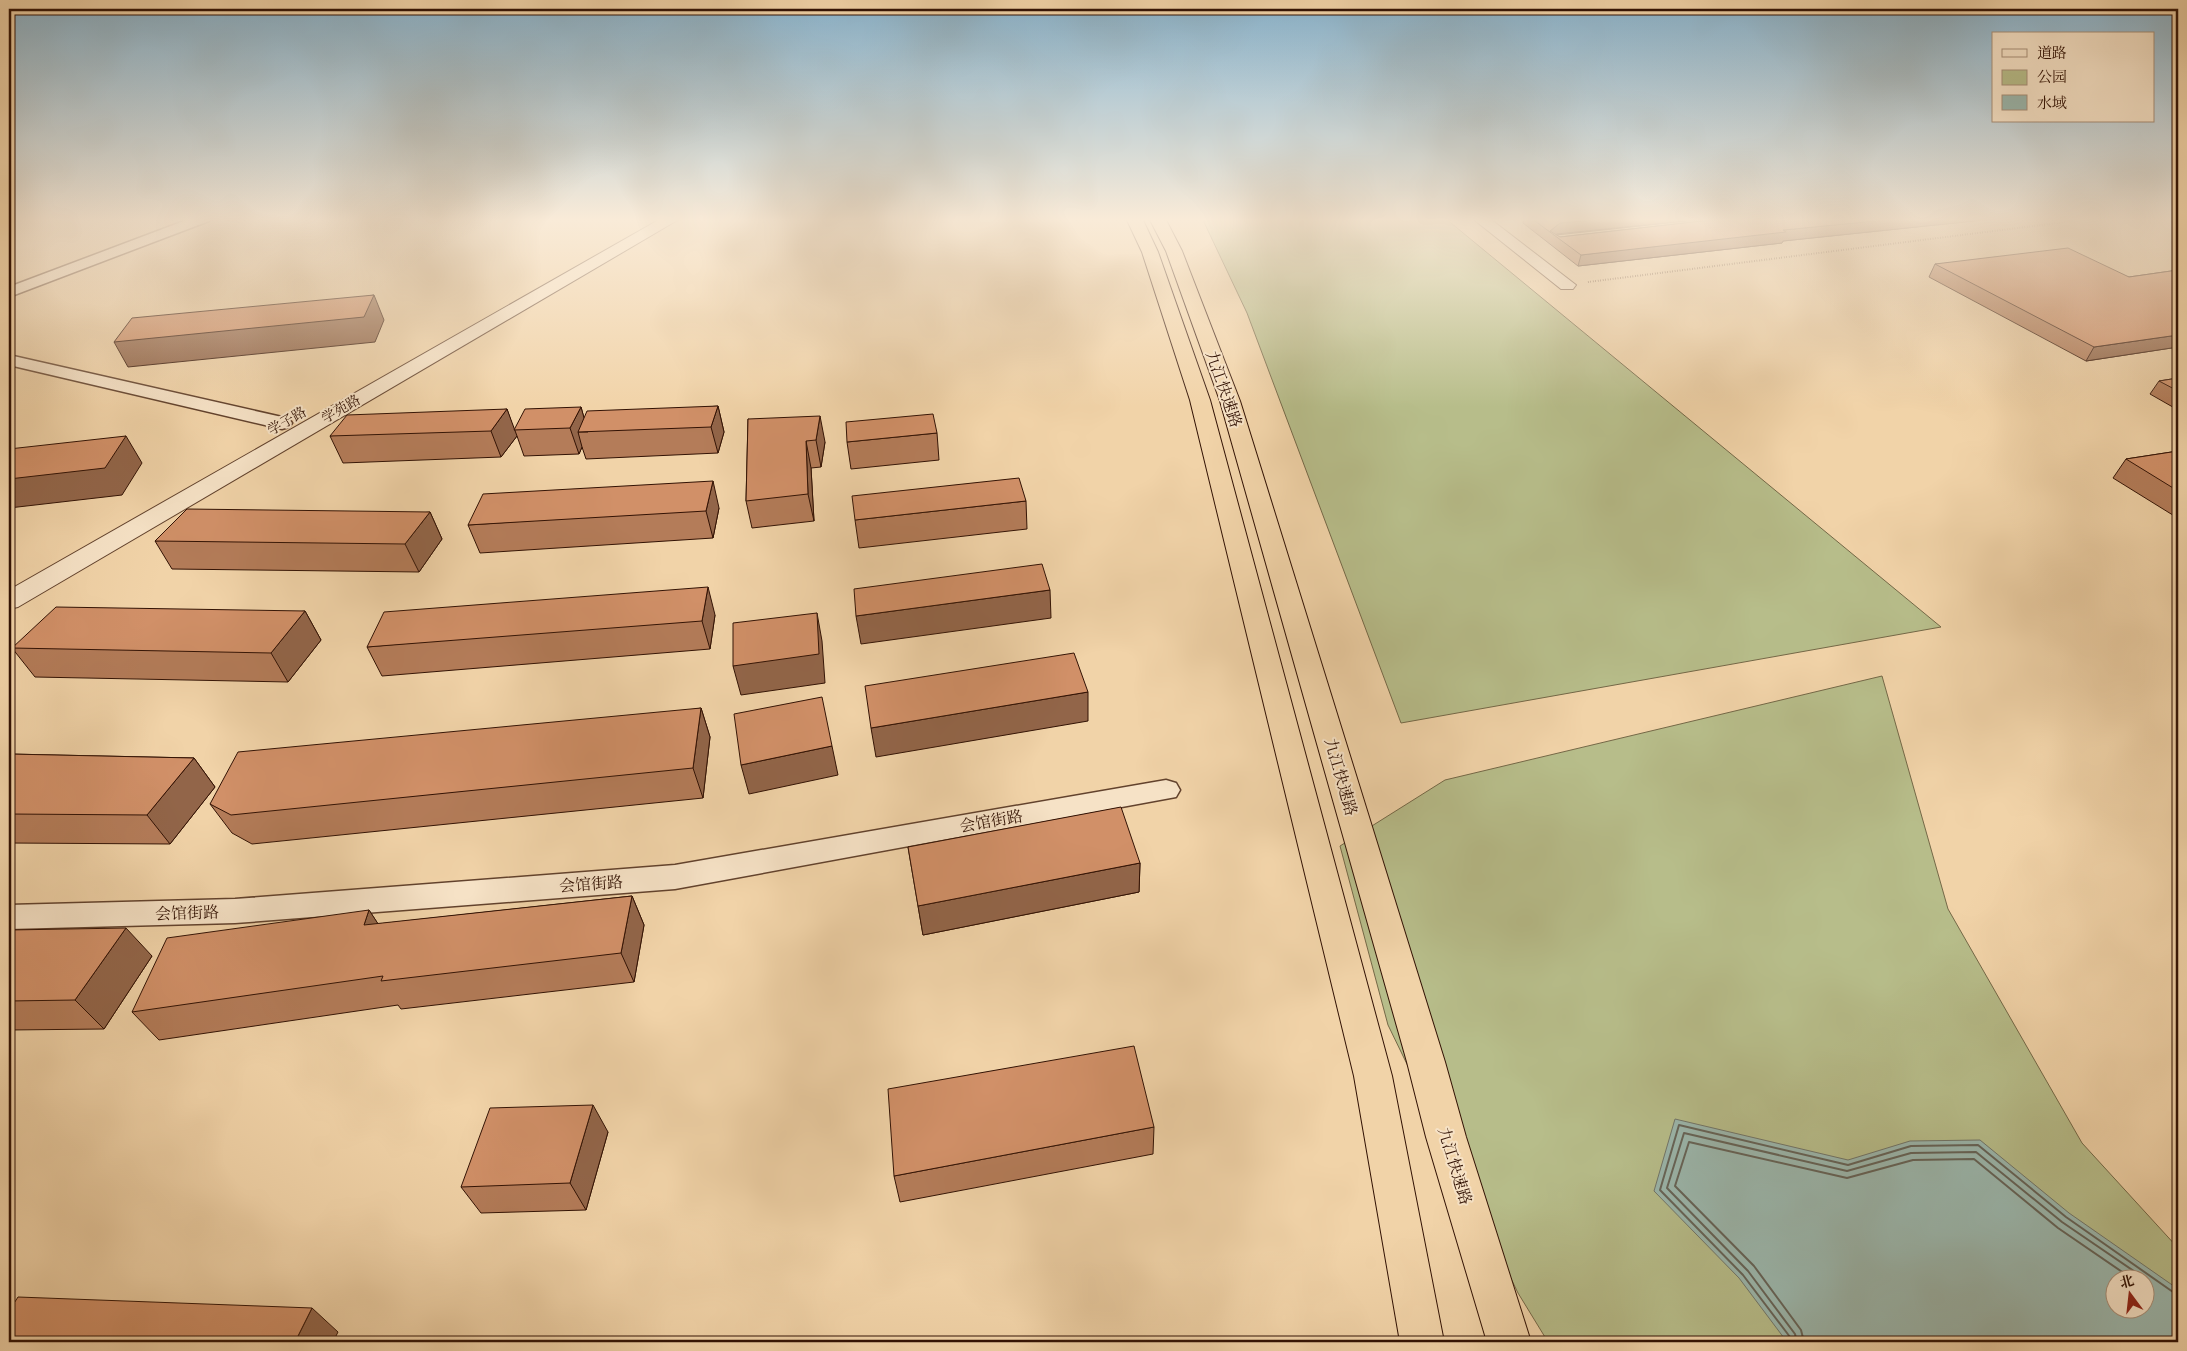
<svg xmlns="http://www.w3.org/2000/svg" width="2187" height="1351" font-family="'IM FELL French Canon','Noto Serif SC',serif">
<rect width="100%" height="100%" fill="#f1d3a8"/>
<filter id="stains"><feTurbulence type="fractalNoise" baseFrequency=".004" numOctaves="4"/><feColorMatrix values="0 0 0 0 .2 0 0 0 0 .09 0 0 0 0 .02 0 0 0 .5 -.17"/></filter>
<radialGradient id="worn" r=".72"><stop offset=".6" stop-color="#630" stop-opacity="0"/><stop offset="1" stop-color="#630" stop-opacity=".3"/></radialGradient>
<path fill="#b7bd8a" stroke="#746847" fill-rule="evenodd" d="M1202,218H1445L1941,627L1401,723L1247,313Z
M1882,676L1948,909L2082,1143L2178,1248V1342H1548L1518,1293L1388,1025L1340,846L1445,780ZM2114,1278H2144V1308H2114Z"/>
<path fill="#9bb7ad" stroke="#717569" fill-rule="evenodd" d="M1675,1119L1848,1160L1910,1141L1980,1140L2069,1213L2178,1289V1342H1787L1739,1278L1654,1191ZM2114,1278H2144V1308H2114Z"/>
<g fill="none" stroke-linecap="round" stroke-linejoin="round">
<path stroke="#666458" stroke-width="2" d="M1791,1342L1790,1337L1743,1275L1660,1190L1679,1125L1848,1165L1911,1146L1978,1145L2066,1217L2173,1292L2178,1293
M1797,1342L1795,1334L1748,1271L1667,1188L1684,1133L1847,1171L1911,1153L1976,1152L2062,1222L2144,1278
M1804,1342L1801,1330L1754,1266L1675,1186L1689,1142L1847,1178L1913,1160L1974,1159L2058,1228L2131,1278"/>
<defs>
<path id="minor" d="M192,218H211L209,221L9,297V287Z
M2170,218H2178V222L2172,221Z
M9,355L282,417L289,419L292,423L289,427L282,429L9,365Z
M1166,780L1176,783L1180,790L1176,797L675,889L235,923L9,929V905L235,899L675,865Z"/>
<path id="tertiary" d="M662,218H681L18,607L9,609V590Z
M1472,218H1489L1576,285L1573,289H1561Z"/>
<path id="motorway" d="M1126,218H1142L1158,252L1210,400L1392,1076L1444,1342H1400L1354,1076L1190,400L1142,252Z
M1149,218H1165L1182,251L1240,401L1445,1062L1466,1137L1531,1342H1487L1426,1137L1407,1062L1220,401L1166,251Z"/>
</defs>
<use href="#minor" stroke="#62422d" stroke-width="3"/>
<use href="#tertiary" stroke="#62422d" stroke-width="2"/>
<use href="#motorway" stroke="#321204" stroke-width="2"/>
<path stroke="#321204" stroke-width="2" stroke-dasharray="0.5 2" stroke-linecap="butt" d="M1588,282L2097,218"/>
<use href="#minor" fill="#f6e2c6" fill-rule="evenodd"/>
<use href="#tertiary" fill="#f6e2c6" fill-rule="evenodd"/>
<use href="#motorway" fill="#f1d3a8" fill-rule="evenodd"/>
</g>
<path fill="#b47c59" stroke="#321204" d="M1522,218H1714L1556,235L1560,237L1729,218H2002L1783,241L1782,243L1578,266L1523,223L1524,219Z
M1935,264L2129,277L2178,270V347L2086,361L1929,277Z
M2178,378V410L2150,394L2159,381Z
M718,406L724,432L718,453L586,459L582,447L579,454L524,456L517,436L501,457L343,463L330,436L507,409L514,430L581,407L584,418Z
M748,419L825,442L821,467L811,468L814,521L752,528L746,501Z
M937,433L939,460L851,469L847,442Z
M2178,451V517H2176L2113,478L2126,459Z
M1026,501L1027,529L859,548L855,520Z
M719,508L713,538L480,553L468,525Z
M430,512L442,539L419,572L172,569L155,541Z
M305,611L321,640L288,682L35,677L12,648Z
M715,615L710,649L382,676L367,647Z
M701,708L710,737L703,798L252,844L232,833L210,804Z
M9,754L194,758L215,787L170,844L9,843Z
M908,847L1140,863L1139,892L923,935Z
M632,896L644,925L634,982L401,1009L398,1005L159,1040L132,1012L369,910L378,924Z
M9,930L152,956L104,1029L9,1030Z
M1154,1127L1153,1154L900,1202L894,1176Z
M608,1132L586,1210L481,1213L461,1187Z"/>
<path fill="#926549" stroke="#321204" d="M1616,218H1714L1557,234L1555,235L1550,231L1560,223Z
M1906,218H2002L1783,241L1782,243L1578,266L1581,255L1783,230Z
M374,295L384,320L375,342L128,367L114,342Z
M2178,335V347L2086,361L2094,347Z
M718,406L724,432L718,453L711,427Z
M581,407L588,432H578L582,447L579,454L570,428Z
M507,409L517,436L501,457L491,431Z
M820,416L825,442L821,467L816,440Z
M126,436L142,463L122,495L9,508V479Z
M806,441L811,468L814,521L808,494Z
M713,481L719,508L713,538L706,511Z
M430,512L442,539L419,572L405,544Z
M708,587L715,615L710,649L702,621Z
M1050,590L1051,618L861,644L856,616Z
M305,611L321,640L288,682L271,653Z
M817,613L822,641L825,683L741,695L733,666Z
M1088,692V721L876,757L871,728Z
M701,708L710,737L703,798L693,768Z
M832,746L838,775L749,794L741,765Z
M194,758L215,787L170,844L147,815Z
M1140,863L1139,892L923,935L918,906Z
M632,896L644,925L634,982L621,953Z
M369,910L388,939L364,925Z
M126,928L152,956L104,1029L75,1000Z
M593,1105L608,1132L586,1210L570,1183Z
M312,1308L338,1332L333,1342H295Z"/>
<path fill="#d19068" stroke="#321204" d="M1531,218H1616L1560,223L1550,231L1560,237L1729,218H1906L1783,230L1786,232L1581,255Z
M2068,248L2129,277L2178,270V335L2094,347L1935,264Z
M374,295L364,317L114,342L132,318Z
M2178,378V391L2159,381Z
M718,406L711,427L578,432L587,411Z
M581,407L570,428L514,430L525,409Z
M507,409L491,431L330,436L347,415Z
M933,414L937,433L847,442L846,422Z
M820,416L816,440L806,441L808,494L746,501L748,419Z
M126,436L105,468L9,479V449Z
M2178,451V491L2126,459Z
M1019,478L1026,501L855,520L852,496Z
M713,481L706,511L468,525L483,494Z
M187,509L430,512L405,544L155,541Z
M1042,564L1050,590L856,616L854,589Z
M708,587L702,621L367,647L384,612Z
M56,607L305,611L271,653L12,648Z
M817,613L819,654L733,666V623Z
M1074,653L1088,692L871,728L865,686Z
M822,697L832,746L741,765L734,714Z
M701,708L693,768L231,815L210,804L238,752Z
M9,754L194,758L147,815L9,814Z
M1121,807L1140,863L918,906L908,847Z
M632,896L621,953L381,981L383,976L132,1012L167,938L369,910L364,925Z
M126,928L75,1000L9,1001V930Z
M1134,1046L1154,1127L894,1176L888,1089Z
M593,1105L570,1183L461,1187L490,1108Z
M18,1297L312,1308L295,1342H9V1311Z"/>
<linearGradient id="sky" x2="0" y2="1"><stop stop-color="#89b5d0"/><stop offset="0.54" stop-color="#f9ebd8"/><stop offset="1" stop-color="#f9ebd8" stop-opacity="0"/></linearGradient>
<rect width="2187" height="407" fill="url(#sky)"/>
<g text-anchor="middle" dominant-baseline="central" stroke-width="4" stroke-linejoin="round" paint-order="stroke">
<g font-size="14" fill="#321204" stroke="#f6e2c6">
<text transform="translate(341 409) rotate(-30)">学苑路</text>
<text transform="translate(287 421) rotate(-30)">学子路</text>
</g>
<g font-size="16" fill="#321204" stroke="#f6e2c6">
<text transform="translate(1224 389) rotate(71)">九江快速路</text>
<text transform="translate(1341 777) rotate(74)">九江快速路</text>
<text transform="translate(991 821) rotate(-10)">会馆街路</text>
<text transform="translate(591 884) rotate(-4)">会馆街路</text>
<text transform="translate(187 913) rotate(-2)">会馆街路</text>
<text transform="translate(1455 1166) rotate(73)">九江快速路</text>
</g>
</g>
<rect width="2187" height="1351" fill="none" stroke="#f1d3a8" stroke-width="30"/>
<rect x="10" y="10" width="2167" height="1331" fill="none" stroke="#321204" stroke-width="2.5"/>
<rect x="15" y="15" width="2157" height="1321" fill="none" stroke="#321204"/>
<rect x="1992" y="32" width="162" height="90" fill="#f6e2c6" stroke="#a88f78"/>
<rect x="2002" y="49" width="25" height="8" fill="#f6e2c6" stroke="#a88f78"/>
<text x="2037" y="58" font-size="15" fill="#321204">道路</text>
<rect x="2002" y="70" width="25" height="15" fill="#b7bd8a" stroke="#a88f78"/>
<text x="2037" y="82" font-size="15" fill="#321204">公园</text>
<rect x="2002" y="95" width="25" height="15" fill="#9bb7ad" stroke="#a88f78"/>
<text x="2037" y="108" font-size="15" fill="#321204">水域</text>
<g transform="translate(2130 1294) rotate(345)"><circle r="24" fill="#f6e2c6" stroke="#a88f78"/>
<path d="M0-4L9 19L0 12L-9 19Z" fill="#8f2418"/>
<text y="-8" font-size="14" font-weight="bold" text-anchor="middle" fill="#321204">北</text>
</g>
<rect width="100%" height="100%" filter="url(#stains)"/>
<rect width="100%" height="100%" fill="url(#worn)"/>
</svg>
